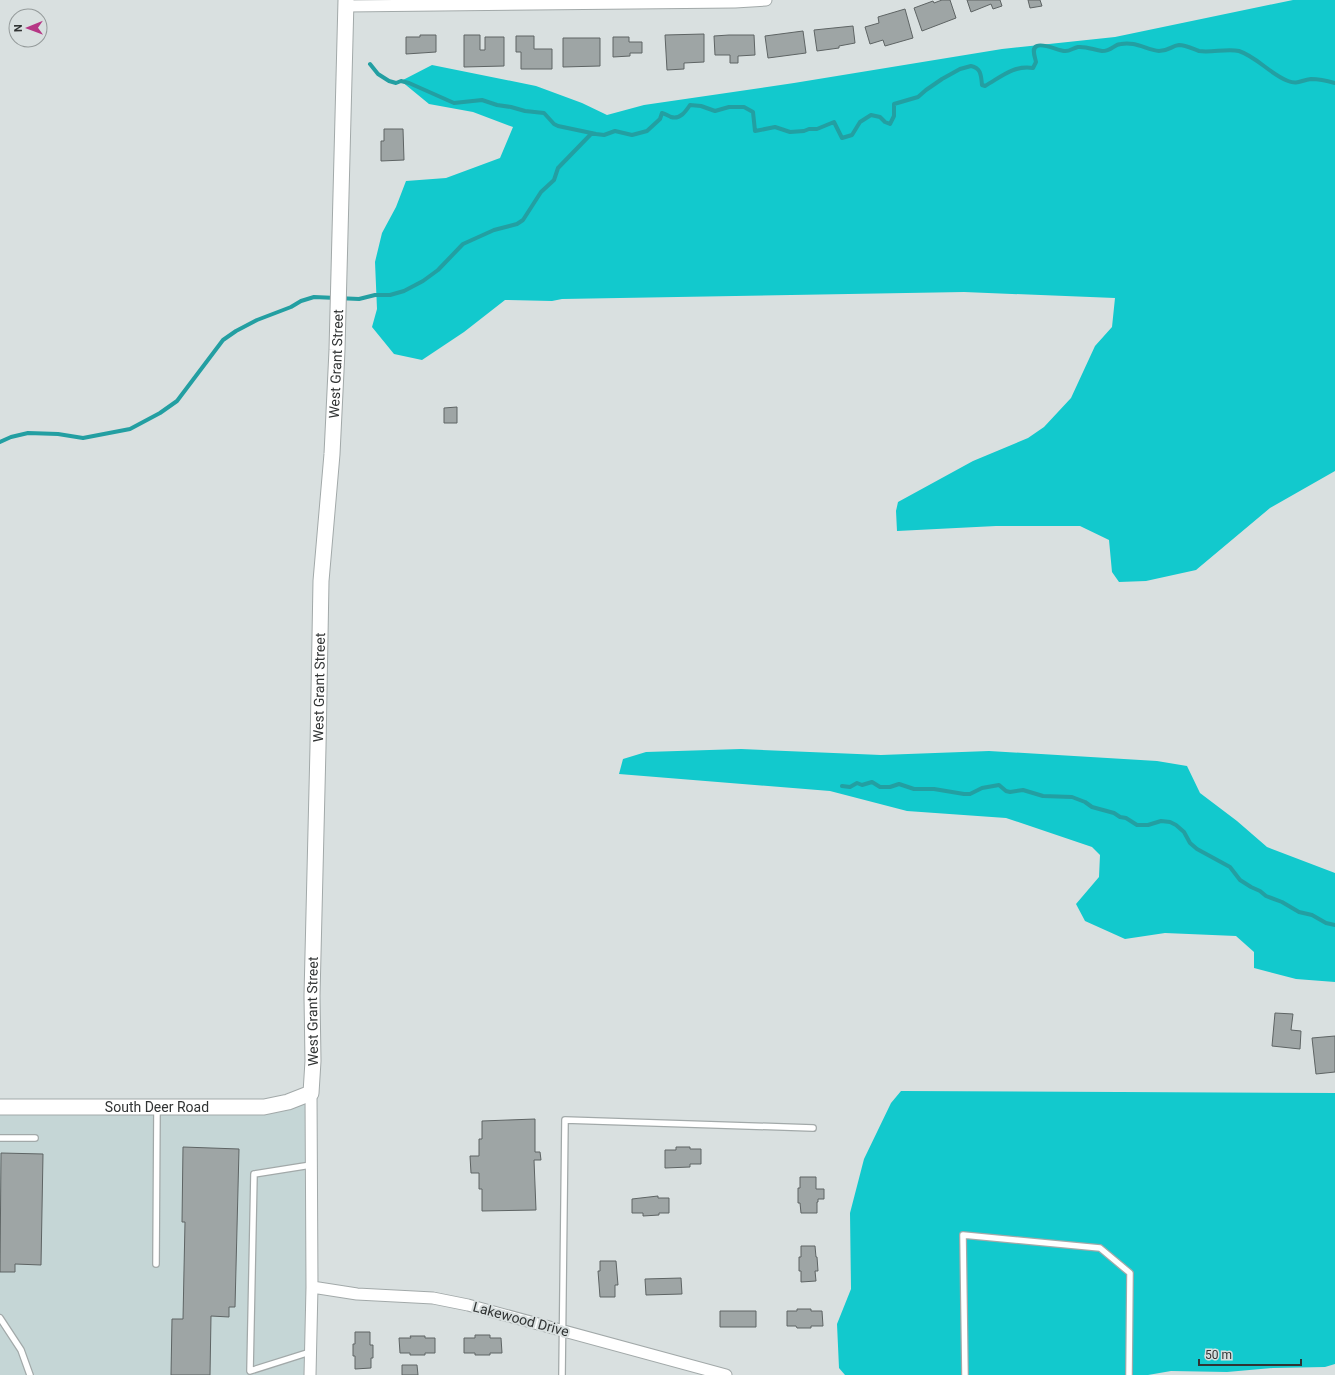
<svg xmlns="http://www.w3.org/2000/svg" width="1335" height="1375" font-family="Roboto,sans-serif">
<rect width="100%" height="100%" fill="#d9e0e0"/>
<path fill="#c5d6d6" d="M311,1093L310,1375H0V1107H264Z"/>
<path fill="#12c9cd" d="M1293,0H1335V471L1270,508L1196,570L1146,581L1119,582L1112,572L1109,540L1080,526H996L897,531L896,511L898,502L973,461L1028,438L1044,427L1071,398L1095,346L1112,327L1115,298L964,292L562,299L552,301L505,300L464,332L422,360L394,354L372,327L377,309L375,262L382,233L396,207L406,181L446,178L500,158L513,127L473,112L429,104L401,81L432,65L536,86L582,103L607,115L644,105L794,83L1002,49L1115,37Z
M741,749L881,755L989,751L1157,761L1187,766L1200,793L1237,821L1267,847L1335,873V982L1296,979L1254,968V952L1236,936L1165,933L1125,939L1085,921L1076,904L1099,877L1100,855L1092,847L1006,818L907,811L830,791L619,774L623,759L646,752Z
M901,1091L1335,1093V1364L1325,1367L1273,1368L1227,1372L1171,1371L1148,1375H845L839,1368L837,1324L851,1289L850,1213L864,1159L891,1103Z"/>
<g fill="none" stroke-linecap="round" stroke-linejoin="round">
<path stroke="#239fa2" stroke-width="4" d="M370,64L378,74L389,81L396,83L401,81L409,83L454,103L482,100L497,105L511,107L525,111L544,113L554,124L558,126L596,134L604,135L615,131L632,135L647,131L660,119L662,113C666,114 668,116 671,117C680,120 686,111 690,105L701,106L715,111L729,107H744L753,112L755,131L775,127L790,132L804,131L809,129H817L834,122L842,138L852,135L860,122L871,115L880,117L885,122L890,124L894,116V104L918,97L926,90L942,79L960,69L971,66C981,68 981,75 982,85L985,86C1001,77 1013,65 1033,68L1036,62C1035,57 1031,48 1037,46C1043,43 1057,50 1064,51C1069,52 1073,48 1078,47C1086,46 1094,50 1102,51C1112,51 1114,44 1121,44C1135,41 1147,50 1159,51C1169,51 1171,46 1179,45C1186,45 1193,49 1199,51C1212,53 1227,48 1239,51C1257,57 1270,74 1288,81C1298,85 1301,80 1311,79C1319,79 1328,81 1335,83
M0,442L11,437L28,433L58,434L83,438L130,429L160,413L177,401L223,340L236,331L257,320L291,307L301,301L314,297L359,299L375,295H390L404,291L423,281L438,270L463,244L494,230L517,224L523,220L541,192L554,180L558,168L592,133
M842,786L850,787L857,783L862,785L872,782L880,787H890L899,784L914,789H934L964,794H970L982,788L999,785L1006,791L1010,792L1023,790L1043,796L1072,797L1085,802L1092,807L1114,813L1120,817L1126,818L1137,825H1148L1161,821L1170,822L1176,825L1184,832L1190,843L1197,849L1230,867L1240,880L1251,887L1260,891L1266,896L1282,902L1299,912L1312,915L1326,923L1335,925"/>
</g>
<path fill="#9ea5a5" stroke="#5e6464" d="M942,0H950L956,18L922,31L914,8L933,1L934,3Z
M967,0H1000L1002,6L993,9L991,4L971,12Z
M1028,0H1040L1042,6L1030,8Z
M905,9L913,38L885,46L883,40L870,44L865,27L879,23L878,17Z
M853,26L855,43L839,46V48L817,51L814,30Z
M803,31L806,53L768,58L765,36Z
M704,34V62L684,63V69L667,70L665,35Z
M420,35H436V52L406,54V37H420Z
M464,35H480V50H485V37H504V66L464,67Z
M729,35H754L755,55L738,56V63H730V55H715L714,36Z
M516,36H534V49H552V69H521V52H516Z
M613,37H629V42H642V53H630V56L613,57Z
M563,38H600V66L563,67Z
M384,129H403L404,160L381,161V141H384Z
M457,407V423H444V408Z
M1275,1013L1293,1014L1291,1030L1301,1031L1300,1049L1272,1046Z
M1335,1036V1072L1316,1074L1312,1038Z
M535,1119V1152H540L541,1160H534L536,1210L482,1211V1189H479V1173H471L470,1156H479V1139H482V1121Z
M183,1147L239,1149L235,1307H229V1317L211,1316L210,1375H171L172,1319H183L185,1222H182Z
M676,1147H690V1149H701V1164H690V1167L665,1168V1150H676Z
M1,1153L43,1154L41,1265L15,1264V1272H0Z
M800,1177H816V1189H824V1199H818V1202H817V1213H801L800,1203H798V1188H800Z
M658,1196V1198H669V1213H659V1215L643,1216V1213H632V1199Z
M801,1246H815L816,1257H817L818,1271H815L816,1281L801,1282V1271H799V1257H801Z
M600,1261H616L618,1285H615V1297H600L598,1271H600Z
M681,1278L682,1294L646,1295L645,1279Z
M797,1309H811V1311H822L823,1326H811V1328H797L796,1326H787V1311H797Z
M720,1311H756V1327H720Z
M355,1332H370V1345H373V1358H371V1368L355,1369V1356H353V1344H355Z
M475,1335H490V1338H501L502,1353H490V1355H475V1353H464V1338H475Z
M410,1336H425V1338H435V1353H425V1355H410V1353H400L399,1338H411Z
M402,1365H417L418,1375H402Z"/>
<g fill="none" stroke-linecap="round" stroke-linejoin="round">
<defs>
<path id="lane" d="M0,1138H35
M156,1264L157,1108
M0,1318L21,1350L30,1375
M310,1352L250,1371L254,1174L311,1165
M562,1375L565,1120L813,1128
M965,1375L963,1235L1100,1248L1130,1273L1129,1375"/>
<path id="street" d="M346,6L735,2L766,0
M312,1287L357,1294L433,1298L468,1305L726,1375
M310,1375L312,1287L311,1093"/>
<g id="secondary">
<path id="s1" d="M0,1107H264L288,1102L311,1093L313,1061L312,996L318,747L321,581L332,454L337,350L346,0"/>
</g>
</defs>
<use href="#lane" stroke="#a2a9a9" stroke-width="8"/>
<use href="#street" stroke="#a2a9a9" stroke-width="13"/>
<use href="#secondary" stroke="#a2a9a9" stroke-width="17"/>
<use href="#lane" stroke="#fff" stroke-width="5.5"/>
<use href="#street" stroke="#fff" stroke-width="11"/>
<use href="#secondary" stroke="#fff" stroke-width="15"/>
</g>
<g text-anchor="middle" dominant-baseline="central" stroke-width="4" stroke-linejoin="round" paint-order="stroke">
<g font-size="14" fill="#303333" stroke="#d9e0e0">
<text stroke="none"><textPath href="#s1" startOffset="1043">West Grant Street</textPath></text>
<text stroke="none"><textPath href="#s1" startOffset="719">West Grant Street</textPath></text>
<text stroke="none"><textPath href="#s1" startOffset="395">West Grant Street</textPath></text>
<text stroke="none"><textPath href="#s1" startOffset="157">South Deer Road</textPath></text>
<text transform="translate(521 1319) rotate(15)">Lakewood Drive</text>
</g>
</g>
<g transform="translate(28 28) rotate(269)"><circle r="19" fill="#d9e0e0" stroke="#959b9b"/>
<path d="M0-3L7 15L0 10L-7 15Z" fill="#b63785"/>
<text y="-6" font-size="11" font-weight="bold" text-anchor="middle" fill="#303333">N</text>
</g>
<path d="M1199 1359v6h102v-6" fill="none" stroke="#303333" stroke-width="2"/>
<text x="1205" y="1359" font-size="12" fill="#303333" stroke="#d9e0e0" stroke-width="3" paint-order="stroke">50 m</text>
</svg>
